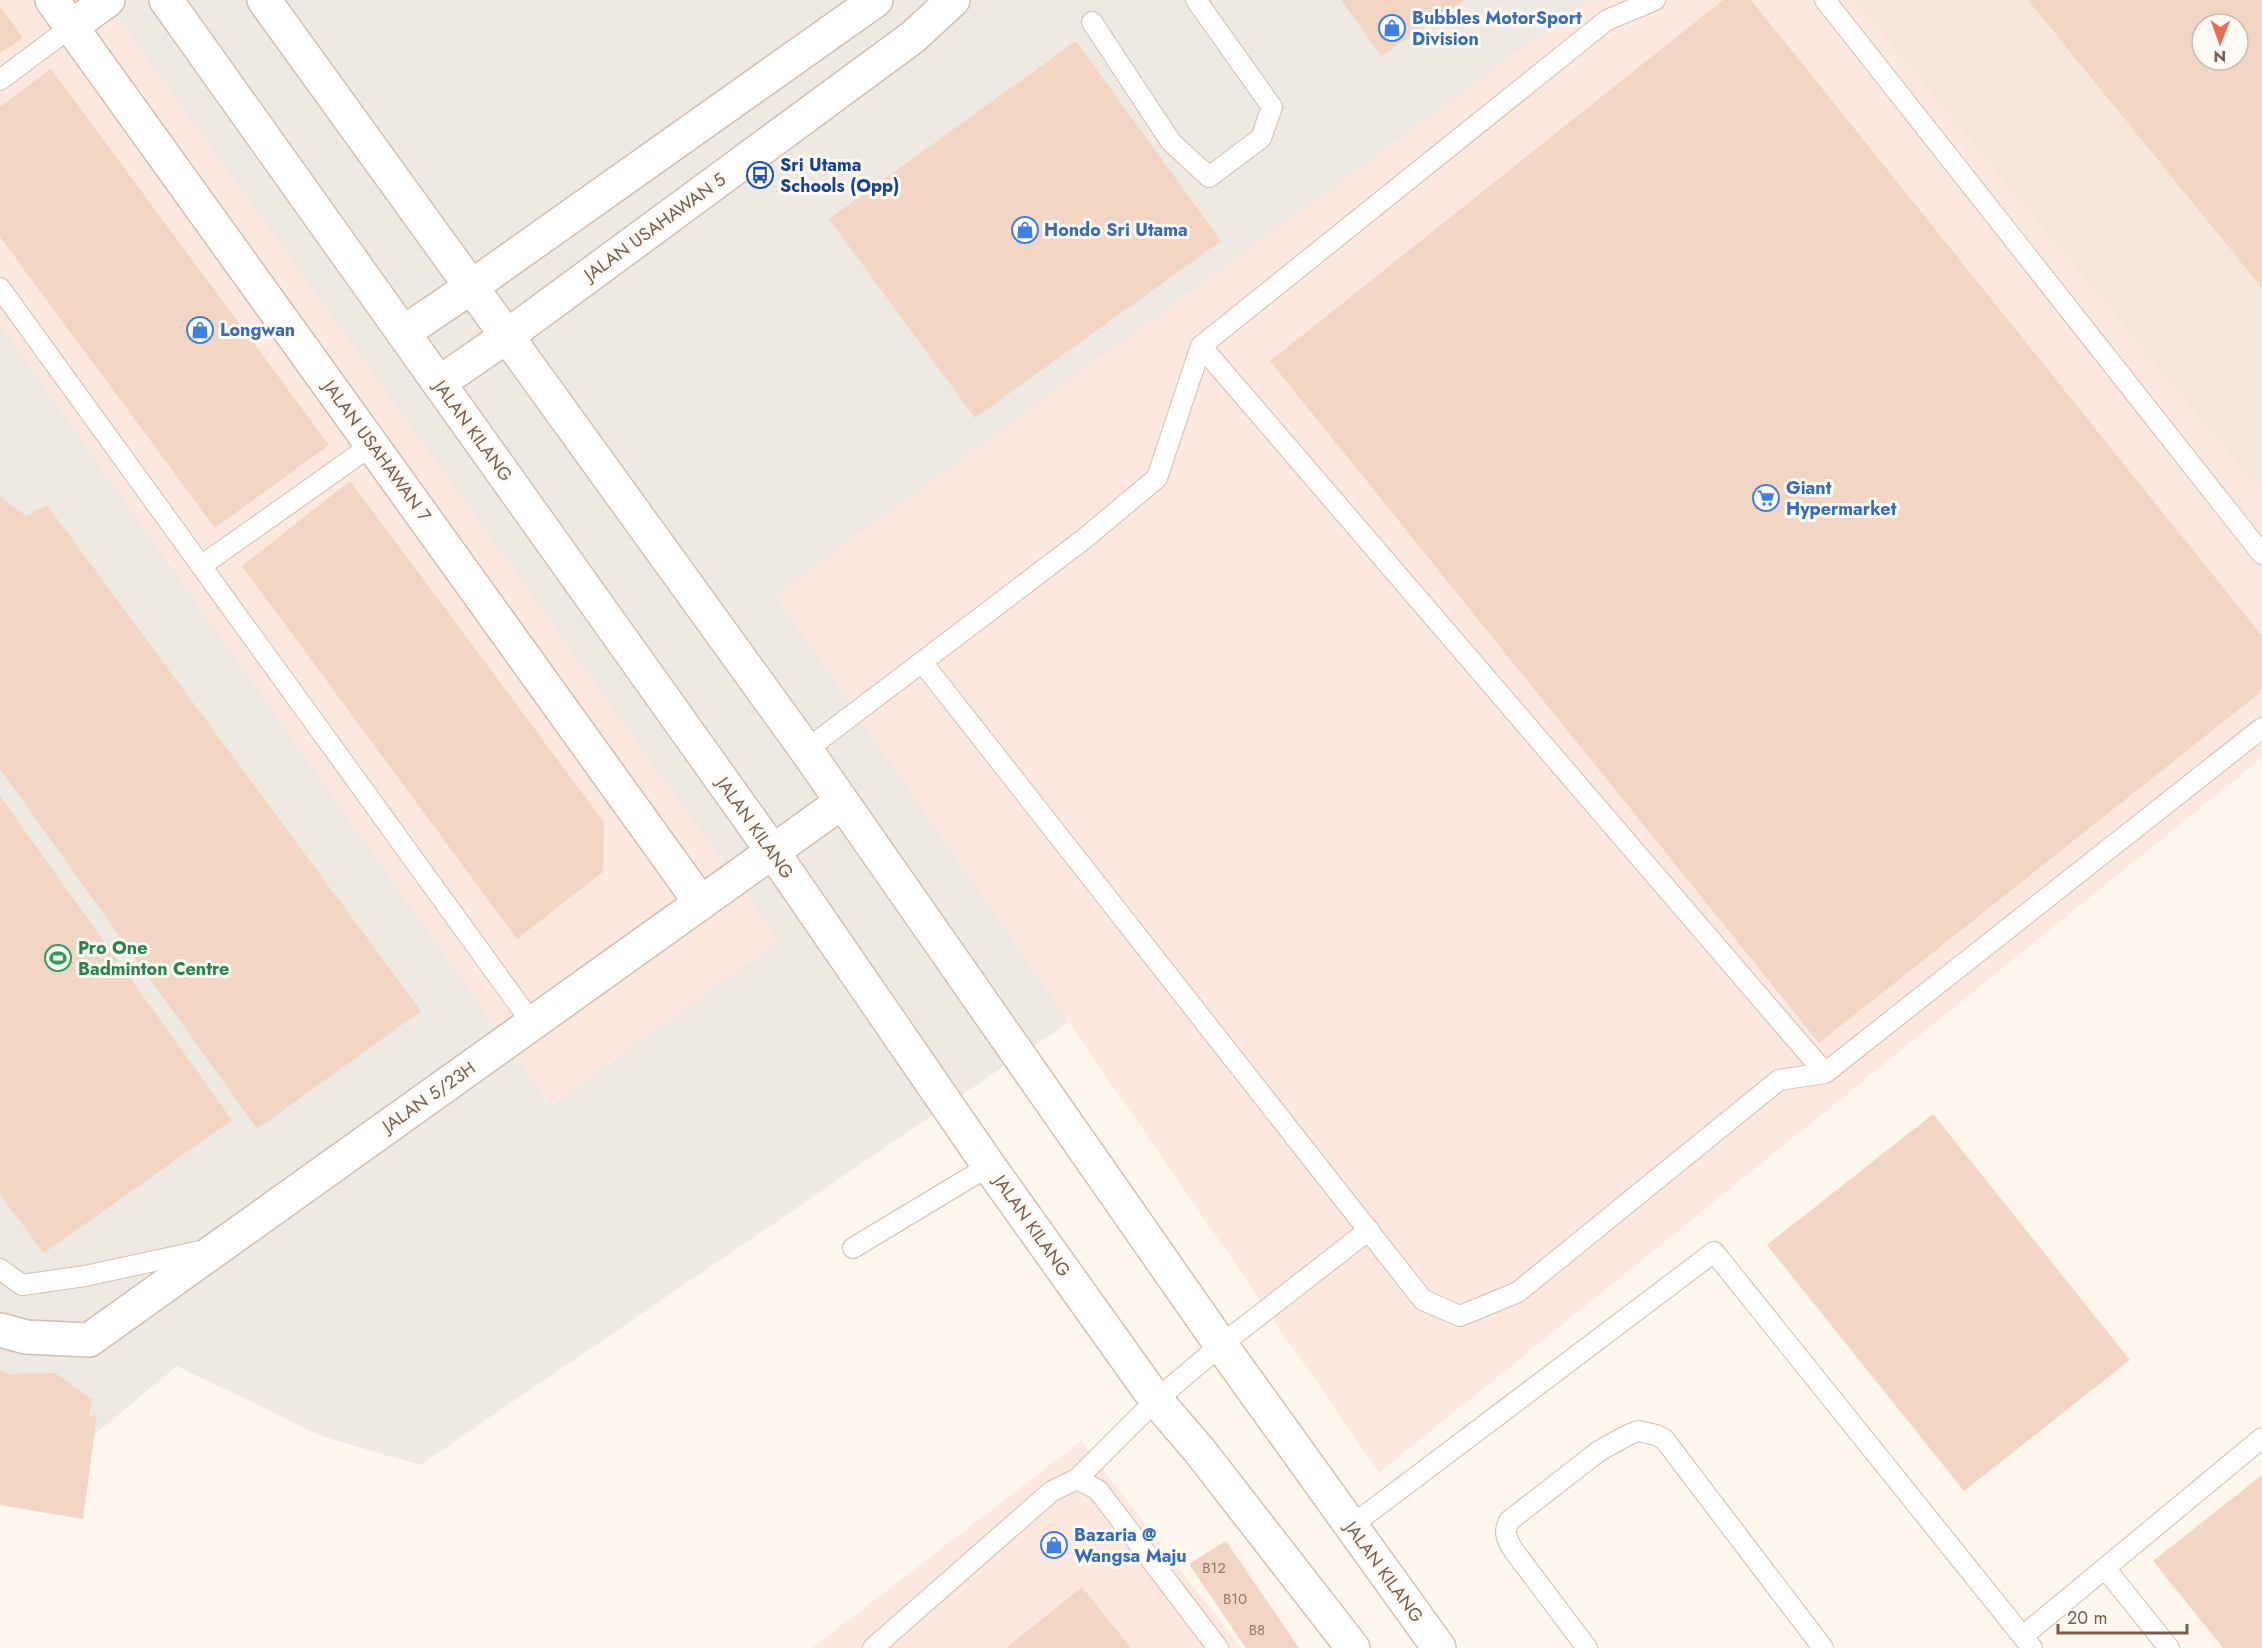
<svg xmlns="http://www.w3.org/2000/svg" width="2262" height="1648" font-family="Jost,sans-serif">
<rect width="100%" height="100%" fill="#fdf6ec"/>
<path fill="#f5e8da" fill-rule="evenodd" d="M1854,0H2262V493ZM2202,24H2238V60H2202Z"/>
<path fill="#fde8e0" d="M0,0H105L779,941L551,1106L0,324Z
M1588,0H1854L2262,493V758L1379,1473L775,595Z
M1081,1441L1241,1648H812Z"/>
<path fill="#efe9e4" d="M105,0H1588L775,595L1069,1022L420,1465L324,1437L177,1366L93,1436L0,1491V324L551,1106L779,941Z"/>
<path fill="#f3d5c3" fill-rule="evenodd" d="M1341,0H1465L1381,56Z
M1723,0H1751L2262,636V691L1819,1043L1270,361Z
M2028,0H2262V288ZM2202,24H2238V60H2202Z
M0,6L23,38L0,53Z
M1076,41L1221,241L975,418L829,219Z
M51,69L329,445L215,528L0,237V107Z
M350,481L604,822L603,872L517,939L242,566Z
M0,496L26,516L47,505L421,1011L257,1129L0,769Z
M0,796L232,1120L44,1253L0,1195Z
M1933,1114L2130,1360L1964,1491L1767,1245Z
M0,1370L10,1374L55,1373L92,1399L89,1416L97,1415L83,1519L0,1505Z
M2262,1475V1648H2223L2153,1561Z
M1226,1541L1299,1648H1246L1189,1564Z
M1082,1587L1131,1648H1006Z"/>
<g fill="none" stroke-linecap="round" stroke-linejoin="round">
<defs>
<path id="service" d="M1825,0L2262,554
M1092,22L1171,142L1209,177L1261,138L1272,107L1196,0
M0,80L71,27
M0,288L532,1023
M1201,346L1825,1073
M201,566L372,445
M922,662L1423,1300L1460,1316L1518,1292L1779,1080L1825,1073L2262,728
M806,750L1084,539L1157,478L1201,346L1607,20L1655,0
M853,1248L989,1166
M0,1269L22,1285L85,1276L205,1250
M1077,1479L1098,1490L1218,1648
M1351,1526L1714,1252L2032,1648
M2105,1568L2169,1648
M2023,1636L2262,1438
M873,1648L1052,1491L1077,1479L1156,1400L1221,1345L1369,1230
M1587,1648L1514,1551C1507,1540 1503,1533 1509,1521L1599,1451L1628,1435L1638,1431L1656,1435L1664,1439L1823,1648"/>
<path id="minor" d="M52,0L701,903
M71,27L108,0
M403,333L471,287L876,0
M439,383L507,336L913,37L953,0
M0,1330L26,1337L89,1340L842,802"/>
<path id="secondary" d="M166,0L773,852L989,1166L1156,1400L1199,1450L1353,1648
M264,0L806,750L1221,1345L1439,1648"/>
</defs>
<use href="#service" stroke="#d1beb0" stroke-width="22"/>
<use href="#minor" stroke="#d1beb0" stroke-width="36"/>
<use href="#secondary" stroke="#d6c0b0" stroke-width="36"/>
<use href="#service" stroke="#fff" stroke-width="20"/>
<use href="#minor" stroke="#fff" stroke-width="33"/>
<use href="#secondary" stroke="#fff" stroke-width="33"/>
</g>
<defs>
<symbol id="shop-ring" viewBox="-11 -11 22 22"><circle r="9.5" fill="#fffaf3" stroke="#3f7fe0" stroke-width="1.5"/><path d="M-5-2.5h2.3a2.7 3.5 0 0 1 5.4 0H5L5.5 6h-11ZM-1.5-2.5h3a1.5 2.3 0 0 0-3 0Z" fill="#3f7fe0"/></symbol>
<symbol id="bus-ring" viewBox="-11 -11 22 22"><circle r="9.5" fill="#fffaf3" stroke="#1a4fb4" stroke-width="1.5"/><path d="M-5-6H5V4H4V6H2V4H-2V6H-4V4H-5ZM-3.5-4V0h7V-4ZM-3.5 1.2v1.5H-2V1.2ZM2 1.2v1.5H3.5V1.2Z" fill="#1a4fb4"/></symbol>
<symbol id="supermarket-ring" viewBox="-11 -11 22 22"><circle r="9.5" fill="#fffaf3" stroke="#3f7fe0" stroke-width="1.5"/><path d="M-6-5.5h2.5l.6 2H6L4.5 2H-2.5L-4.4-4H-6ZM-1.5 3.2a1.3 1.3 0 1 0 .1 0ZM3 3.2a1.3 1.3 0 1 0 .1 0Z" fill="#3f7fe0"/></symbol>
<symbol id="stadium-ring" viewBox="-11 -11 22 22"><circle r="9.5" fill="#fffaf3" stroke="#2e9e5b" stroke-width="1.5"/><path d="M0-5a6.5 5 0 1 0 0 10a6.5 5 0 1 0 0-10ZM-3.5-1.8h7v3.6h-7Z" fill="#2e9e5b"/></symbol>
</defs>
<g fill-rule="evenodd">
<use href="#shop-ring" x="1377" y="13" width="30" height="30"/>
<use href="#bus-ring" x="745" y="160" width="30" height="30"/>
<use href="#shop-ring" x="1010" y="215" width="30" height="30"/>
<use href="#shop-ring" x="185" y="315" width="30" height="30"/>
<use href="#supermarket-ring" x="1751" y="483" width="30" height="30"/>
<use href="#stadium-ring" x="43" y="943" width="30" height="30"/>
<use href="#shop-ring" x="1039" y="1530" width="30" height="30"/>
</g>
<g text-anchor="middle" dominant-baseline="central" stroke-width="6" stroke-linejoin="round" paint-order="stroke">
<g font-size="15" fill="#987a6a">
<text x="1214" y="1568">B12</text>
<text x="1235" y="1599">B10</text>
<text x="1257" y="1630">B8</text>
</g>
<g font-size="18" font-weight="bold" fill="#366cbe" stroke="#fffaf3" text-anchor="start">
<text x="1412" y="18">Bubbles MotorSport<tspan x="1412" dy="21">Division</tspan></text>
<text x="1044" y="230">Hondo Sri Utama</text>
<text x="220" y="330">Longwan</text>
<text x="1786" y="488">Giant<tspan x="1786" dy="21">Hypermarket</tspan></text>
<text x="1074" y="1535">Bazaria @<tspan x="1074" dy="21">Wangsa Maju</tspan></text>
</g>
<g font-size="18" font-weight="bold" fill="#164399" stroke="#fffaf3" text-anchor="start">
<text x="780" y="165">Sri Utama<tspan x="780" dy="21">Schools (Opp)</tspan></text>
</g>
<g font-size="18" fill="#7a5c4d" stroke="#fffaf3">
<text transform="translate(655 227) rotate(-36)">JALAN USAHAWAN 5</text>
<text transform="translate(473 431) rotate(54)">JALAN KILANG</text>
<text transform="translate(377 451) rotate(54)">JALAN USAHAWAN 7</text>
<text transform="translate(755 828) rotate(55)">JALAN KILANG</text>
<text transform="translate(429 1097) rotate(-35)">JALAN 5/23H</text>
<text transform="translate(1032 1226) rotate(55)">JALAN KILANG</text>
<text transform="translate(1384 1572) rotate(54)">JALAN KILANG</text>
</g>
<g font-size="18" font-weight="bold" fill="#27864d" stroke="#fffaf3" text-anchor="start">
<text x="78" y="948">Pro One<tspan x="78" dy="21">Badminton Centre</tspan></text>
</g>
</g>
<g transform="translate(2220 42) rotate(181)"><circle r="28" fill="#fffaf3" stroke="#cabbb1" stroke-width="1.5"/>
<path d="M0-4.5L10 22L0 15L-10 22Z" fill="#e76f51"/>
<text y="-9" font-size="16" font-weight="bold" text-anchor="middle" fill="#7a5c4d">N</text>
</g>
<path d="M2058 1624v9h129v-9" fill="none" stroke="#7a5c4d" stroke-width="3"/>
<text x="2067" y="1624" font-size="18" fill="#7a5c4d" stroke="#fffaf3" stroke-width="4.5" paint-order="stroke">20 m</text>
</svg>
